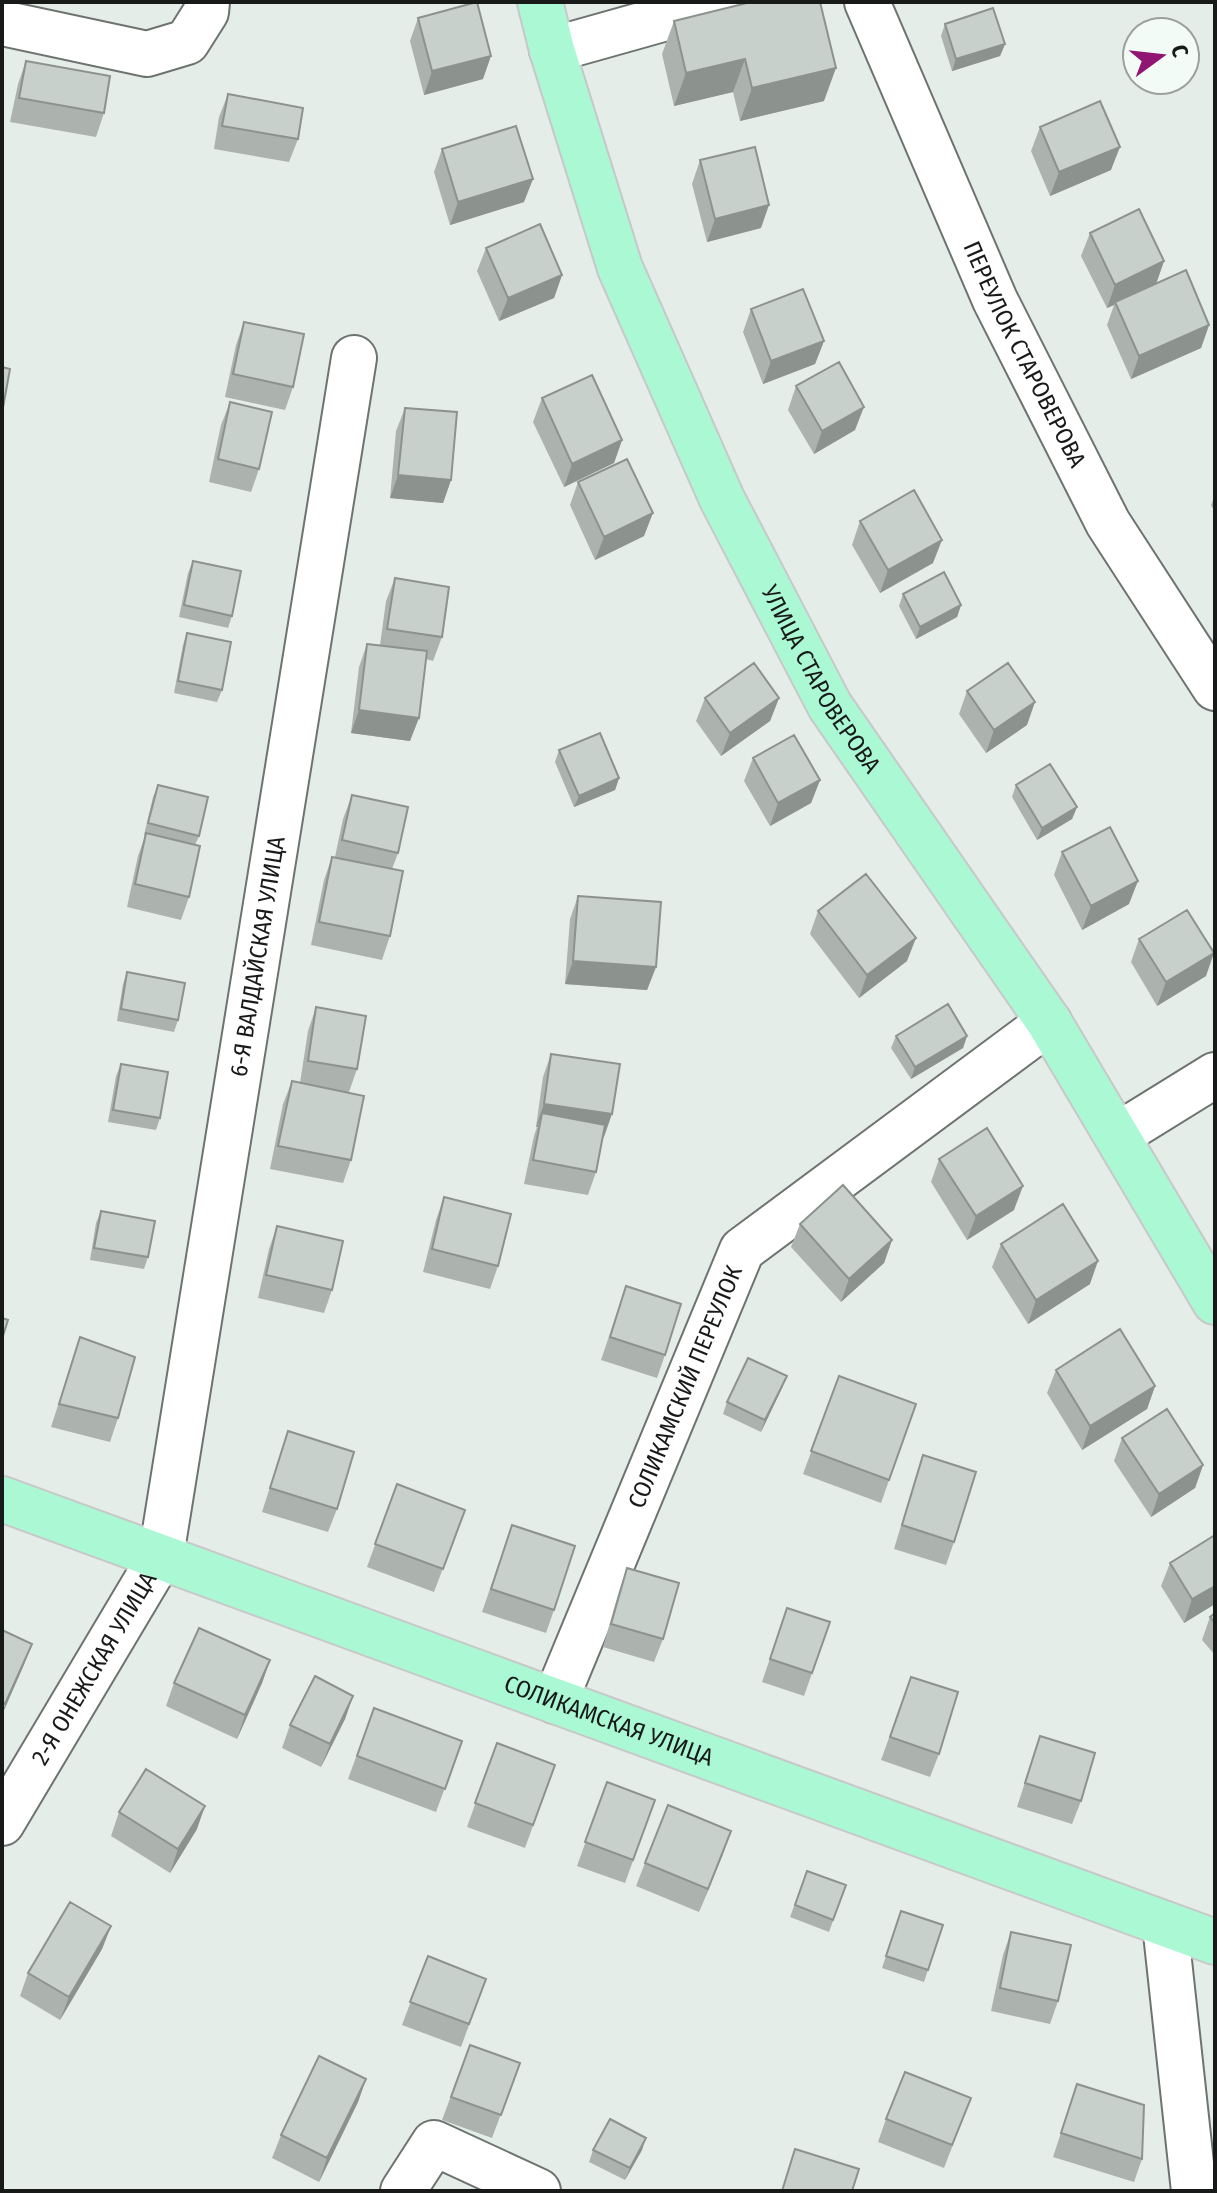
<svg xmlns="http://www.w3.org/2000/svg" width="1217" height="2193" font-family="'Fira Sans Condensed',sans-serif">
<rect width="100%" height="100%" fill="#e5ede9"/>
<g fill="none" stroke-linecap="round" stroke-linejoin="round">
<defs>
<g id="street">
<path id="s1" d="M867,2L995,300L1108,523L1215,688"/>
<path d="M2,23L147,54L187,42L206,12L207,2"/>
<path d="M552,50L723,2"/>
<path d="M1118,1135L1215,1075"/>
<path id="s2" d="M555,1701L742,1250L1049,1022"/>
<path id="s3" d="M2,1823L161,1556L354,358"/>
<path d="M1165,1924L1194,2191"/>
<path d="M403,2191L434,2143L538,2191"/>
</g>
<g id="primary">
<path id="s4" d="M540,2L552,50L620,268L722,499L830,706L1049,1022L1215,1302"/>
<path id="s5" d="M2,1499L1215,1942"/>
</g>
</defs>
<use href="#street" stroke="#6d7470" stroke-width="48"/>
<use href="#primary" stroke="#c8c8c8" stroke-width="48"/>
<use href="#street" stroke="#fff" stroke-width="44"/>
<use href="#primary" stroke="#abf8d4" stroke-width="44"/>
</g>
<path fill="#acb3af" d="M418,18L483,79L424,95L410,41Z
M674,21L824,101L740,121L733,92L674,106L662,54Z
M945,24L1005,44L1000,56L952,71L941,36Z
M26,61L104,113L96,137L10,122L18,84Z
M228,94L298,139L289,162L214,149L219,117Z
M1040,127L1111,170L1050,196L1031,151Z
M442,149L524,202L450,225L434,172Z
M700,160L761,228L707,242L692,184Z
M1090,233L1164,261L1156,284L1209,325L1201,348L1131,379L1107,325L1114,305L1107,308L1081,256Z
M486,248L562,275L554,298L499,321L477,271Z
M751,309L824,341L815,364L763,384L743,332Z
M244,322L293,387L285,410L225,397L236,345Z
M796,386L855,430L814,454L788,410Z
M542,398L622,440L614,463L564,487L533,422Z
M230,402L259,469L251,492L209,482L221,425Z
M405,408L451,480L443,503L390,498L396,431Z
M578,482L644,536L595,560L570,505Z
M1215,495V513L1211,505Z
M860,521L933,563L880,593L852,545Z
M193,561L232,616L228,628L179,617L188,573Z
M395,578L442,637L433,661L426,659L410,741L351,733L359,667L367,644L380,645L386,601Z
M903,594L961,605L957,617L916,639L899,606Z
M187,633L222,690L217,702L174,693L183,645Z
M967,691L1027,725L986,753L959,714Z
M705,698H779L770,721L721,756L696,721Z
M559,750L619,778L615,790L574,807L555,762Z
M753,758L820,780L811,803L770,826L744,781Z
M158,785L199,836L195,845L189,897L181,920L127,907L138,856L145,836L144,835L153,797Z
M1016,785L1077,807L1072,819L1037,840L1012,797Z
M352,795L398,853L392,869L390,936L382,960L311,945L324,880L332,857H335L343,819Z
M1062,852L1129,904L1082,930L1054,875Z
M578,896L656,967L647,990L565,984L570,919Z
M818,911L907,961L859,998L810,934Z
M1139,939L1206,976L1157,1006L1131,962Z
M127,972L178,1020L174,1032L117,1021L123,984Z
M316,1007L357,1069L349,1092L351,1160L343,1183L270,1169L283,1104L292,1081L300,1083L308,1031Z
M896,1036H967L963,1048L911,1079L891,1048Z
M551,1054L604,1137H602L596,1172L588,1195L524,1184L534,1136L537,1127H536L543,1077Z
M121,1064L160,1118L156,1130L108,1122L116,1076Z
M939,1159L1014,1210L967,1240L931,1182Z
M444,1197L498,1266L490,1289L423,1272L436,1220Z
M101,1211L148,1257L144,1269L90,1260L96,1223Z
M800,1224L892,1240L884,1263L841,1302L791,1247Z
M277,1226L332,1290L324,1313L258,1298L269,1249Z
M1001,1244L1090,1284L1028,1324L992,1267Z
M626,1286L665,1355L657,1378L601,1360Z
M80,1337L118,1418L110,1442L51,1427Z
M1056,1370L1155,1386L1147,1409L1082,1450L1047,1393Z
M787,1376L782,1388L761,1432L723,1414L727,1402Z
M839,1376L916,1404L881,1503L803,1474Z
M288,1431L337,1509L328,1532L262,1512Z
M1122,1438L1203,1465L1195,1488L1151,1517L1114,1461Z
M923,1455L954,1542L946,1565L894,1549L915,1479Z
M397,1484L465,1510L434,1592L367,1567Z
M512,1525L554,1610L546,1633L482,1612Z
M1170,1563L1215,1604L1184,1623L1161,1586Z
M627,1568L663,1639L654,1662L603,1647L619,1591Z
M787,1608L830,1622L804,1696L762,1682Z
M1215,1613V1655L1202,1640L1210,1617Z
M270,1660L262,1683L237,1739L166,1706L174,1683Z
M911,1677L939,1754L930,1777L881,1760Z
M353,1696L345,1719L321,1767L282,1748L290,1725Z
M374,1708L462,1741L436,1812L348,1779Z
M1040,1736L1081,1801L1072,1824L1017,1807Z
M497,1743L555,1765L525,1848L467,1827Z
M607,1782L655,1800L625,1883L577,1866Z
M119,1812L197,1829L170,1873L111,1836Z
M723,1854L699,1912L636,1886L645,1863Z
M807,1871L846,1885L829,1932L790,1917Z
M901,1911L943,1925L924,1982L882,1968Z
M111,1926L102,1949L60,2020L20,1996L28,1973Z
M1011,1932L1058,2001L1050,2024L991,2011L1003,1955Z
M428,1956L486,1979L461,2047L402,2025Z
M470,2045L520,2063L492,2138L442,2120Z
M366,2079L358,2102L319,2182L272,2158L281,2135Z
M1077,2084L1142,2159L1134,2182L1053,2157Z
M971,2098L944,2168L878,2142L886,2119Z
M593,2150H642L625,2180L589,2162Z"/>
<path fill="#8c928e" d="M1005,44L1000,56L952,71L956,59Z
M491,56L483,79L424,95L432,71Z
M745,59L733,92L674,106L686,73Z
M836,68L824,101L740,121L752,88Z
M1120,147L1111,170L1050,196L1059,172Z
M533,179L524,202L450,225L458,202Z
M769,205L761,228L707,242L715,219Z
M1164,261L1156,284L1115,302L1114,305L1107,308L1115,285Z
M562,275L554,298L499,321L508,298Z
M1209,325L1201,348L1131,379L1139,356Z
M824,341L815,364L763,384L771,361Z
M864,407L855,430L814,454L822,431Z
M622,440L614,463L564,487L572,464Z
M398,475L451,480L443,503L390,498Z
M653,513L644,536L595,560L604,537Z
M942,540L933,563L880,593L888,570Z
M961,605L957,617L916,639L920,627Z
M779,698L770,721L721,756L730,733Z
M1035,702L1027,725L986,753L994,730Z
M359,710L419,718L410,741L351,733Z
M619,778L615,790L574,807L579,796Z
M820,780L811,803L770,826L778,803Z
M1077,807L1072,819L1037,840L1042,828Z
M1138,881L1129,904L1082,930L1091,906Z
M916,938L907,961L859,998L867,975Z
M1214,953L1206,976L1157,1006L1166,982Z
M573,961L656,967L647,990L565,984Z
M967,1036L963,1048L911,1079L915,1067Z
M544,1104L612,1114L604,1137L539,1128L542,1113L537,1127H536Z
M1023,1186L1014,1210L967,1240L976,1216Z
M892,1240L884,1263L841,1302L849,1279Z
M1098,1261L1090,1284L1028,1324L1036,1300Z
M787,1376L782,1388L761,1432L765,1420Z
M1155,1386L1147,1409L1082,1450L1090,1426Z
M1203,1465L1195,1488L1151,1517L1159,1494Z
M1215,1586V1604L1184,1623L1192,1599Z
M32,1644L23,1667L2,1715L5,1704Z
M270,1660L262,1683L237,1739L245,1715Z
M353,1696L345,1719L321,1767L330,1744Z
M205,1806L197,1829L170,1873L178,1849Z
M731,1831L723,1854L699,1912L708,1889Z
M111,1926L102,1949L60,2020L69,1997Z
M366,2079L358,2102L319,2182L327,2158Z
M646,2138L642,2150L625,2180L630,2168Z"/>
<path fill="#c8d0cb" stroke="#8c928e" stroke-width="2" d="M477,2L491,56L432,71L418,18Z
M751,2H820L836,68L752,88L745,59L686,73L674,21Z
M993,8L1005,44L956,59L945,24Z
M26,61L110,76L104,113L19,98Z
M228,94L303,108L298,139L222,126Z
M1100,101L1120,147L1059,172L1040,127Z
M516,126L533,179L458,202L442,149Z
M755,147L769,205L715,219L700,160Z
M1139,209L1164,261L1115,285L1090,233Z
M540,224L562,275L508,298L486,248Z
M1186,270L1209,325L1139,356L1115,302Z
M803,289L824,341L771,361L751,309Z
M244,322L304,334L293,387L233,374Z
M839,362L864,407L822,431L796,386Z
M2,367L10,369L2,413Z
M592,375L622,440L572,464L542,398Z
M230,402L272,412L259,469L218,459Z
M405,408L457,412L451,480L398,475Z
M627,459L653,513L604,537L578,482Z
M914,490L942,540L888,570L860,521Z
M193,561L241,571L232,616L184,605Z
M944,572L961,605L920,627L903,594Z
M395,578L449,587L442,637L387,629Z
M187,633L231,642L222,690L178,681Z
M367,644L427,651L419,718L359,710Z
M754,663L779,698L730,733L705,698Z
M1008,663L1035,702L994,730L967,691Z
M600,733L619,778L579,796L559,750Z
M794,735L820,780L778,803L753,758Z
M1050,764L1077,807L1042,828L1016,785Z
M158,785L208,797L199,836L148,823Z
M352,795L408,807L398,853L342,840Z
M1110,827L1138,881L1091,906L1062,852Z
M146,833L200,846L189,897L135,884Z
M332,857L403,871L390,936L319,922Z
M866,874L916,938L867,975L818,911Z
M578,896L661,902L656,967L573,961Z
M1187,910L1214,953L1166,982L1139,939Z
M127,972L185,983L178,1020L121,1009Z
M948,1004L967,1036L915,1067L896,1036Z
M316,1007L366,1016L357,1069L308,1061Z
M551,1054L620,1064L612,1114L544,1104Z
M121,1064L168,1072L160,1118L113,1110Z
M292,1081L364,1096L351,1160L278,1146Z
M542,1113L605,1125L596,1172L533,1160Z
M987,1128L1023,1186L976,1216L939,1159Z
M843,1185L892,1240L849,1279L800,1224Z
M444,1197L511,1214L498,1266L432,1249Z
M1063,1204L1098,1261L1036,1300L1001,1244Z
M101,1211L155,1221L148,1257L94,1248Z
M277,1226L343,1241L332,1290L266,1275Z
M626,1286L681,1304L665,1355L610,1337Z
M2,1318L8,1320L2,1339Z
M1120,1329L1155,1386L1090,1426L1056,1370Z
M80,1337L135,1357L118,1418L59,1404Z
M748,1358L787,1376L765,1420L727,1402Z
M839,1376L916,1404L889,1480L811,1451Z
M1167,1409L1203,1465L1159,1494L1122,1438Z
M288,1431L354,1452L337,1509L270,1488Z
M923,1455L976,1472L954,1542L902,1525Z
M397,1484L465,1510L443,1569L375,1544Z
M512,1525L575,1546L554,1610L491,1589Z
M1215,1535V1586L1192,1599L1170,1563Z
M627,1568L679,1583L663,1639L611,1624Z
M787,1608L830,1622L812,1673L770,1659Z
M1215,1613V1623L1210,1617Z
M199,1628L270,1660L245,1715L174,1683Z
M2,1630L32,1644L5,1704L2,1702Z
M315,1676L353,1696L330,1744L290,1725Z
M911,1677L958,1692L939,1754L890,1737Z
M374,1708L462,1741L445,1789L357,1756Z
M1040,1736L1095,1753L1081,1801L1025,1783Z
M497,1743L555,1765L533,1825L475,1803Z
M146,1769L205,1806L178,1849L119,1812Z
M607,1782L655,1800L633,1860L585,1842Z
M668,1805L731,1831L708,1889L645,1863Z
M807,1871L846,1885L833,1920L795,1905Z
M70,1902L111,1926L69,1997L28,1973Z
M901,1911L943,1925L928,1970L886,1956Z
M1011,1932L1071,1945L1058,2001L1000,1988Z
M428,1956L486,1979L469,2024L410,2002Z
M470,2045L520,2063L501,2115L451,2097Z
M319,2056L366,2079L327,2158L281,2135Z
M905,2072L971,2098L952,2145L886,2119Z
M1077,2084L1144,2105L1142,2159L1061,2133Z
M610,2119L646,2138L630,2168L593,2150Z
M795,2149L859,2169L852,2191H782Z"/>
<g text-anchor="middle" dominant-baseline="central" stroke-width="8" stroke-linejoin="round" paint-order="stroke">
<g font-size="24" fill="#181a19" stroke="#f3fbf6">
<text stroke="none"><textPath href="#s1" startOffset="386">ПЕРЕУЛОК СТАРОВЕРОВА</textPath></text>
<text stroke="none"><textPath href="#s4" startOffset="736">УЛИЦА СТАРОВЕРОВА</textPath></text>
<text stroke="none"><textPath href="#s3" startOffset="918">6-Я ВАЛДАЙСКАЯ УЛИЦА</textPath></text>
<text stroke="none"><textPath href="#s2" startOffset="340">СОЛИКАМСКИЙ ПЕРЕУЛОК</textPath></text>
<text stroke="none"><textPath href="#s3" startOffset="180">2-Я ОНЕЖСКАЯ УЛИЦА</textPath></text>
<text stroke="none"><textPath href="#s5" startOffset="646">СОЛИКАМСКАЯ УЛИЦА</textPath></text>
</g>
</g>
<rect width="1217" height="2193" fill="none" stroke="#181a19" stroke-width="8"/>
<g transform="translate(1161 56) rotate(75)"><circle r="38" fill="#f3fbf6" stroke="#9ba19e" stroke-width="2"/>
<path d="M0-6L14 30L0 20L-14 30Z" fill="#911673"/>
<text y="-12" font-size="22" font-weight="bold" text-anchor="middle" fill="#181a19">С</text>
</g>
</svg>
